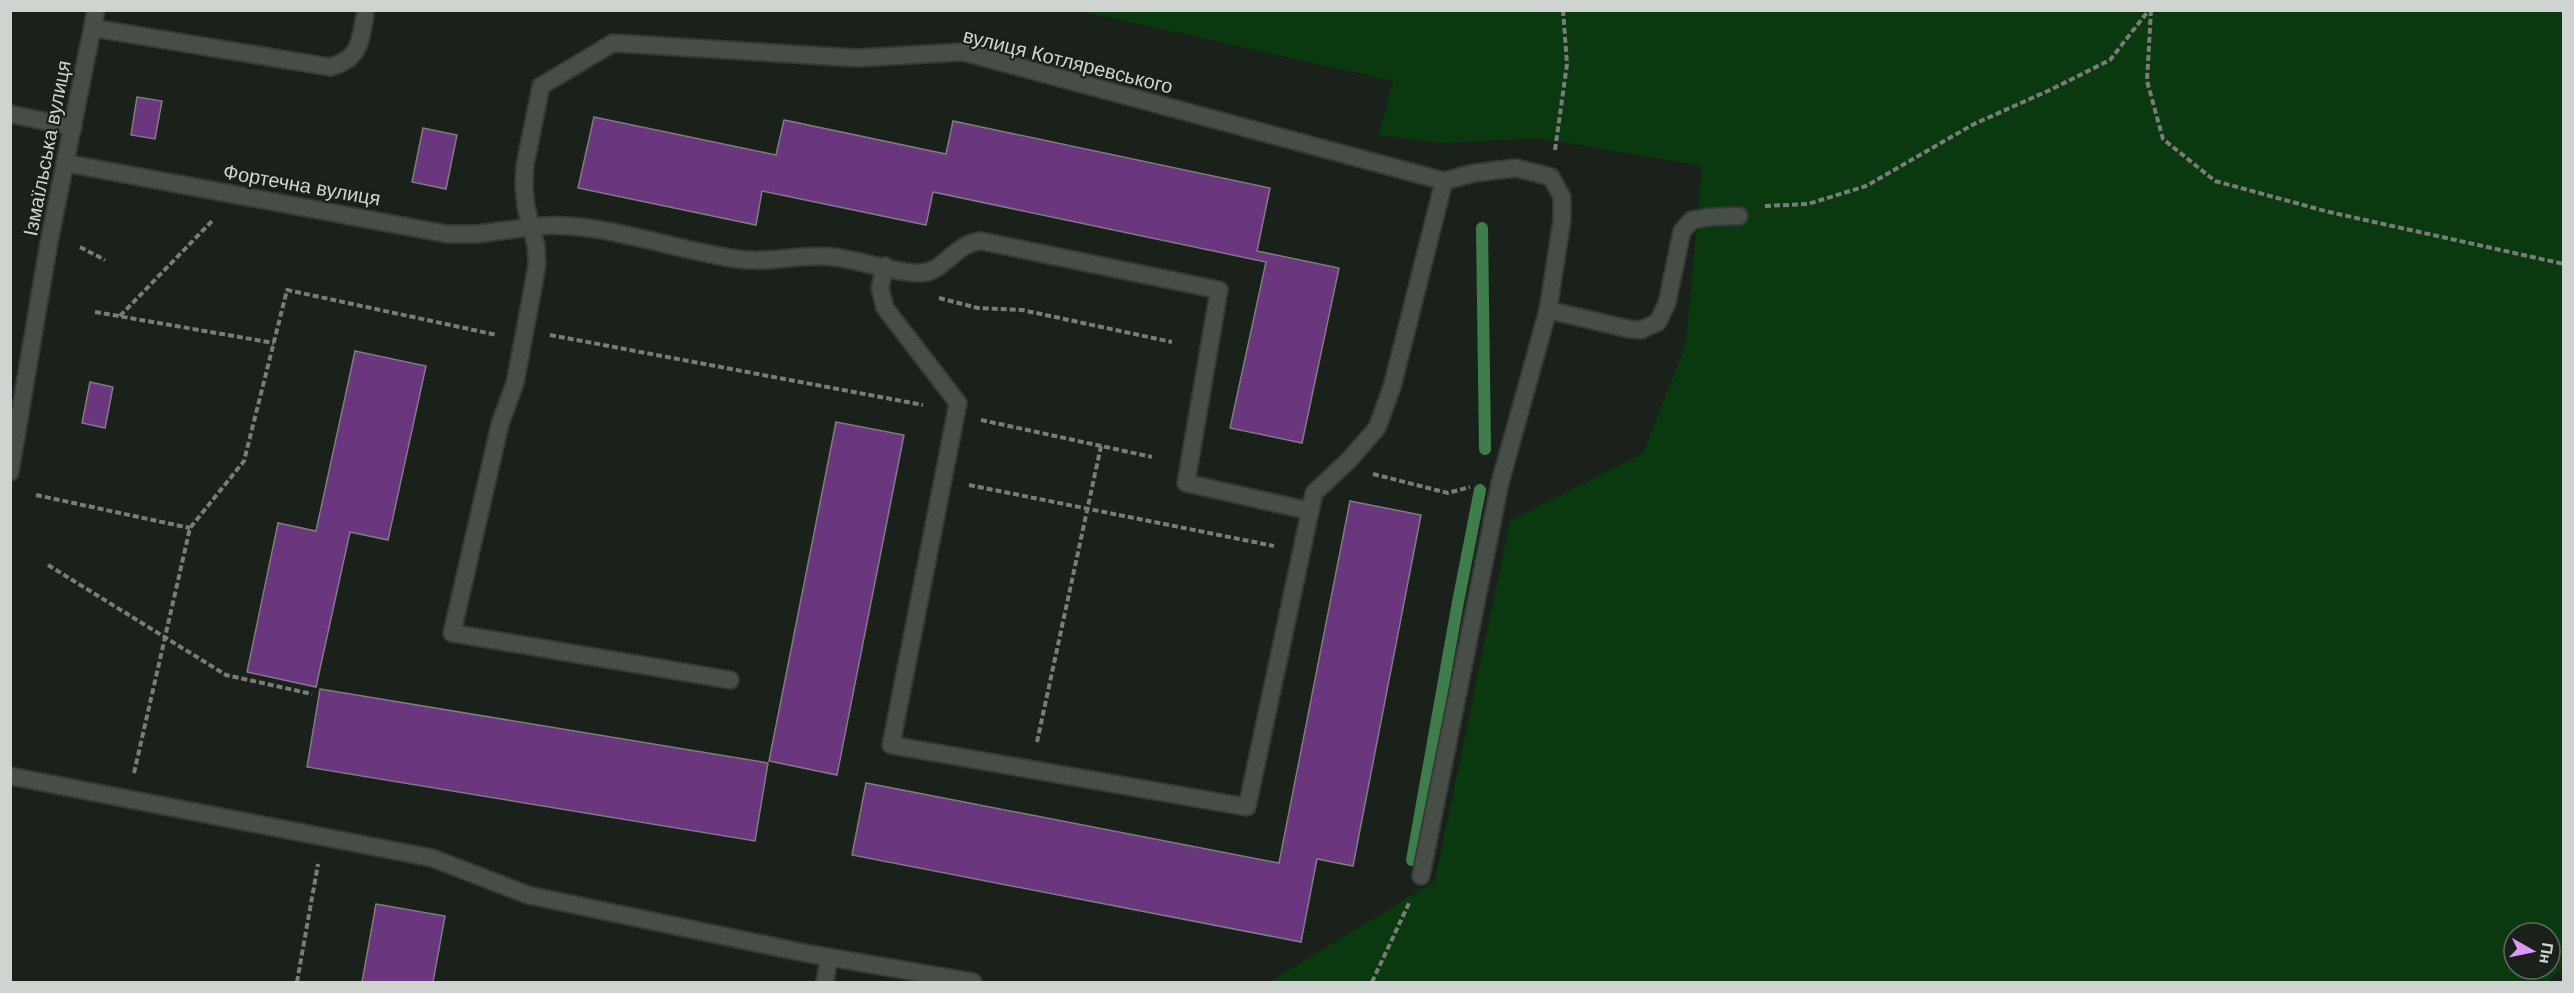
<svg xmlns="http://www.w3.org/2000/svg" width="2574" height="993" font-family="Helvetica,sans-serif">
<rect width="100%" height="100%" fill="#1a201a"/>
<path fill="#0a3910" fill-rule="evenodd" d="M1081,11H2563V968L2548,982H1269L1435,881L1510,521L1643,453L1686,344L1702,166L1539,138L1440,143L1379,135L1393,81ZM2514,933H2550V969H2514Z"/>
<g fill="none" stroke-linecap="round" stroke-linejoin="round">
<path stroke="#407d4c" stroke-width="12" d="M1482,228L1485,449
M1412,860L1458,602L1480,490"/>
</g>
<path fill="#6a367d" stroke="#817b83" stroke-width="1.5" d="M137,97L162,101L155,139L131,135Z
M594,117L776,155L784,120L946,154L953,121L1270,188L1257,251L1339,268L1302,443L1230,428L1266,262L933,192L926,225L762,191L756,225L578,188Z
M423,128L457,135L446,189L412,182Z
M355,351L426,366L388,540L350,532L316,687L247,672L278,523L316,531Z
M90,382L113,387L105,428L82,423Z
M836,422L904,435L837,775L769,761Z
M1350,501L1421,515L1353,866L1317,859L1301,942L852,855L866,783L1279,863Z
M320,689L768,763L755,841L307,767Z
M376,904L445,916L433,982H362Z"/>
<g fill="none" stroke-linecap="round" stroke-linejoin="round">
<defs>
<path id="service" d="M93,28L330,67C360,59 360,42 365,15
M532,227C593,218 675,251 738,259C770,264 801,253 833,257C861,260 890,272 918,273C944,274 954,243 981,241L1219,290L1186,483L1310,511
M885,266L880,288L885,308L958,403L891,745L1247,807L1314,493L1349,460L1377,428L1392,387L1444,181
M1548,310L1629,329L1641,330L1658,322L1667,303L1682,231L1692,220L1709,217L1739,216
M730,680L452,633L500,424L515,383L534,282L537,264L536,246L526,207L524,186L525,165L541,86L613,43L857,58L963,52L1444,181
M10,776L432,858L528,895L805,953L973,982
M1421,876L1500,483L1548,310L1562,220V197L1551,177L1516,168L1474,173L1444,181
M825,982L829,957"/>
<path id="minor" d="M10,114L73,127
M65,163L447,234H476L532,227"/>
<path id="tertiary" d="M10,472L49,242L96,10"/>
</defs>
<use href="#service" stroke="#363a36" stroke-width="20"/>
<use href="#minor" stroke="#363a36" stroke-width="20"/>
<use href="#tertiary" stroke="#363a36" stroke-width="20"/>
<path stroke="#787d78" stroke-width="4" stroke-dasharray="6 3" stroke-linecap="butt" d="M2151,10L2147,81L2163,139L2215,181L2329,212L2564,264
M1555,150L1567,64L1563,10
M1765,206L1808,204L1866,186L1974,124L2050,90L2110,60L2149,10
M80,247L105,260
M939,298L978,308L1022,310L1172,342
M95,312L274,343
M120,316L213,220
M550,335L923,405
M981,420L1152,457
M1373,474L1448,493L1470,487
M969,485L1274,546
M36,495L190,528
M48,565L226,675L312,694
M1037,742L1101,446
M134,773L190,528L244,461L287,290L497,335
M297,982L318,864
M1372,982L1410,901"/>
<use href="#service" stroke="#474e47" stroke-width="16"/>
<use href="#minor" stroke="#474e47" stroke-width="16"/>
<use href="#tertiary" stroke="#474e47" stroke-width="16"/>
</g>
<g text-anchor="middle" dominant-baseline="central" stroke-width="4.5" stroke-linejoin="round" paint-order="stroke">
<g font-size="20" fill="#d0d4d0" stroke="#1a201a">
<text transform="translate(1068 61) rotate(14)">вулиця Котляревського</text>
<text transform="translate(47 148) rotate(-79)">Ізмаїльська вулиця</text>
<text transform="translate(302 185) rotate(10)">Фортечна вулиця</text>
</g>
</g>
<rect width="2574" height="993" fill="none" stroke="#d0d4d0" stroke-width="24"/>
<g transform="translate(2532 951) rotate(99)"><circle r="28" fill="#1a201a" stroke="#636863" stroke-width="1.5"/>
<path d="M0-4.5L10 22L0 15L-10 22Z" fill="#dc99f5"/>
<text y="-9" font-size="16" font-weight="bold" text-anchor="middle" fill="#d0d4d0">Пн</text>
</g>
</svg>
